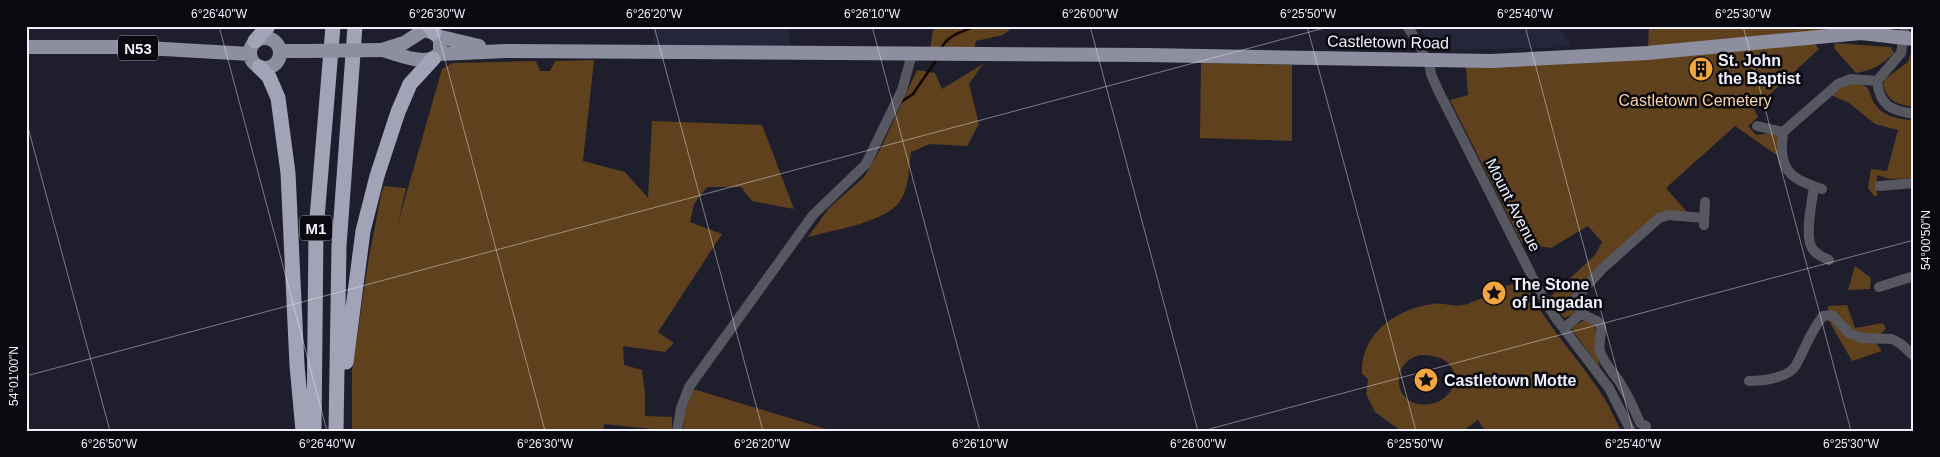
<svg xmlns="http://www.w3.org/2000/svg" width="1940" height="457" font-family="Arial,sans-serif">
<rect width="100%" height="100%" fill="#1e1e2d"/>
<path fill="#26263b" d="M655,26H790L789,46L652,47Z
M1418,26H1559L1572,47L1448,50L1426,37Z"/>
<path fill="#5f411d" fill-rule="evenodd" d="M943,26H1014L1003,35L976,41L974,50H930L933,30Z
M1649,26H1843L1837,30L1648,47Z
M1813,42L1819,49L1754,109L1758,117L1748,126L1756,135L1771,133L1778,137V156L1735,126L1666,188L1687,212L1657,214L1581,284C1572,295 1575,301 1575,314L1564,318L1549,298L1595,255L1602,242L1588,226L1551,248L1522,243L1450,100L1468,95L1466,67Z
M1835,43L1891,47L1894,53C1882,65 1873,70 1856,73L1834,48Z
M1912,49H1914V107C1898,104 1887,102 1883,84L1885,79L1908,62Z
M594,60L583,161L625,172L648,198L652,121L762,125L794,209L752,201L741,187H707L694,204L690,222L722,234L658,332L674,343L665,352L623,346L624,365L642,370L645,393V416L672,417V431L604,424L603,431H352V370L368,263L381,195L384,186L406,188L398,223L442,69L453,63L536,61L540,71H550L555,61Z
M1201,63L1292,65V141L1200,138Z
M983,64L969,84L979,124L967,146L930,144L911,152C909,166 909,185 902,198C890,222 833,230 808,237L829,208L864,177L882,146L917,70L935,73L942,89Z
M1848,83C1879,84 1863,94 1880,110C1889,118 1903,119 1914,121V178L1890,179L1877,175V196H1874L1868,188L1871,169L1887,171L1898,130L1875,124L1849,103L1831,95Z
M1855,266L1871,278L1870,289L1848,290Z
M1524,281C1544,324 1578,357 1603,396C1610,407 1615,419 1621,431H1549L1547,429L1544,431H1485L1478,420L1463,431H1401L1375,412L1366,394L1368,379L1362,374C1360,334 1396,309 1432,304C1442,302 1453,307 1463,305C1470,304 1477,299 1484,298L1492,302L1499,299L1505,286ZM1420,355C1429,355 1442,356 1449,364C1462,379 1450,399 1434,403C1396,414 1385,364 1420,355Z
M1847,305L1855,328L1883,323L1886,329L1878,336L1876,343L1882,351L1852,361L1828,319V306Z
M1584,320L1594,324L1596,332L1595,346L1600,368L1571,328Z
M693,389L833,431H683L685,412Z"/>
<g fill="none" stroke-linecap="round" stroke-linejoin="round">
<path stroke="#110500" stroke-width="2.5" d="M941,49C947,35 962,32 976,26
M901,102L913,94L937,59"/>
<path stroke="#56575f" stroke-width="10" d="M1407,26L1421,47L1425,61
M1905,26L1901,53L1877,81C1880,106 1890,110 1914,114
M1429,61L1431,74L1438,90L1541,294L1555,317L1609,388L1631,431
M1757,126L1783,132
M1880,186L1914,183
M1814,187C1812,201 1805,234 1811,246C1814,254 1823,257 1829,260
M1822,189C1788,179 1778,168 1783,132L1838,84L1851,79L1877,81
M1704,225L1705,202
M1879,287L1914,276
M1564,328L1581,314
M1749,381C1763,381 1789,378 1796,365C1806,347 1809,334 1823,316L1832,315L1849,333L1861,338L1892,339L1901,344L1914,356
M1646,426L1640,423C1634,408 1627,394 1619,381C1612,371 1603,362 1600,351C1598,343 1602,335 1601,327C1598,314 1578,324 1577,297L1602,269L1659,218L1669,215L1704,218
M677,431L681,408L689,387L813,215L866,164L902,90L912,54"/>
<path stroke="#8d8e9f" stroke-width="14" d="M424,30L434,33L440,39V52C429,69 399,54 382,50L404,43Z
M437,36L479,46
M250 53a15 15 0 1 1 30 0a15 15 0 1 1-30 0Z
M26,47H129L250,54
M281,51H305
M439,54L506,51L1146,55L1491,61L1647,53L1861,33L1914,39"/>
<path stroke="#a3a3b8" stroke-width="15" d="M429,26L434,33
M255,41L268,26
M259,67L269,77L278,98L288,173L297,365L303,431
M346,362L363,231L377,176L398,112L410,84L433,59
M314,431L316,230L333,26
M336,431L339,246L355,26"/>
<path stroke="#8d8e9f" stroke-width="14" d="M305,51L382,50"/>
</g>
<path fill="none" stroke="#eff0fb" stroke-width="1" stroke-opacity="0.45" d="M219,26L327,431M436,26L545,431M654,26L763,431M872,26L980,431M1090,26L1198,431M1307,26L1416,431M1525,26L1633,431M1743,26L1851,431M26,120L110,431M26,376L1332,26M1202,431L1914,240"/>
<defs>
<symbol id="building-disc" viewBox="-11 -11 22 22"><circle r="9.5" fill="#f2a540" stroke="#09090f"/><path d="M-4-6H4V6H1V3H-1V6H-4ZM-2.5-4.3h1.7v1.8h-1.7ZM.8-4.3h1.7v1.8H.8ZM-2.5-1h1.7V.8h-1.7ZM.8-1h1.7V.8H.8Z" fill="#111"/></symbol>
<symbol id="sight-disc" viewBox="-11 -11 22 22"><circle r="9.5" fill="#f2a540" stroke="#09090f"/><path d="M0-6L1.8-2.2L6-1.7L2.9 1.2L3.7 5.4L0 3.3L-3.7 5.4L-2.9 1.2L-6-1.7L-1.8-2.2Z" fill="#111"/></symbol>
</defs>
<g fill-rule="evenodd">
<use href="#building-disc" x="1687" y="55" width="28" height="28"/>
<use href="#sight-disc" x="1480" y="279" width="28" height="28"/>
<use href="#sight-disc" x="1412" y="366" width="28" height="28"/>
</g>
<g text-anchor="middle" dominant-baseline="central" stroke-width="5" stroke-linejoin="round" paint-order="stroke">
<g fill="#09090f" stroke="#aaabb4" stroke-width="1">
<rect x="118" y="35.5" width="40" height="25" rx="4"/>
<rect x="300" y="215.5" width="32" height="25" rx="4"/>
</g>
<g font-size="15" font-weight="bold" fill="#eff0fb">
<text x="138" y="48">N53</text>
<text x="316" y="228">M1</text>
</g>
<g font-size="16" fill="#eff0fb" stroke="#09090f">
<text transform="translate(1388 42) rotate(1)">Castletown Road</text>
<text transform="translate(1513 205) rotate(63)">Mount Avenue</text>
</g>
<g font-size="16" font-weight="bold" fill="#eff0fb" stroke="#09090f" text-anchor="start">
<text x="1718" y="60">St. John<tspan x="1718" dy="18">the Baptist</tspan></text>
<text x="1512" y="284">The Stone<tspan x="1512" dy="18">of Lingadan</tspan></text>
<text x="1444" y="380">Castletown Motte</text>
</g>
<g font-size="16" fill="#fbd3a7" stroke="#09090f">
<text x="1695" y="100">Castletown Cemetery</text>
</g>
</g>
<rect width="1940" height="457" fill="none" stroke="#09090f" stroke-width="55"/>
<rect x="28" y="28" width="1884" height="402" fill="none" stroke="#eff0fb" stroke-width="2"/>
<g font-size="12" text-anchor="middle" fill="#eff0fb">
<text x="219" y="18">6°26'40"W</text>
<text x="437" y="18">6°26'30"W</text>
<text x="654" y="18">6°26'20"W</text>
<text x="872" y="18">6°26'10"W</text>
<text x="1090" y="18">6°26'00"W</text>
<text x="1308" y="18">6°25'50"W</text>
<text x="1525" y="18">6°25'40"W</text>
<text x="1743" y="18">6°25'30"W</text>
<text transform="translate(1926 240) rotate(-90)" y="4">54°00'50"N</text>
<text transform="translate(14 376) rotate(-90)" y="4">54°01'00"N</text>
<text x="109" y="448">6°26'50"W</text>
<text x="327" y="448">6°26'40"W</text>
<text x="545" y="448">6°26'30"W</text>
<text x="762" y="448">6°26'20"W</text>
<text x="980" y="448">6°26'10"W</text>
<text x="1198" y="448">6°26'00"W</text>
<text x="1415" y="448">6°25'50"W</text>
<text x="1633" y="448">6°25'40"W</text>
<text x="1851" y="448">6°25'30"W</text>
</g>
</svg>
